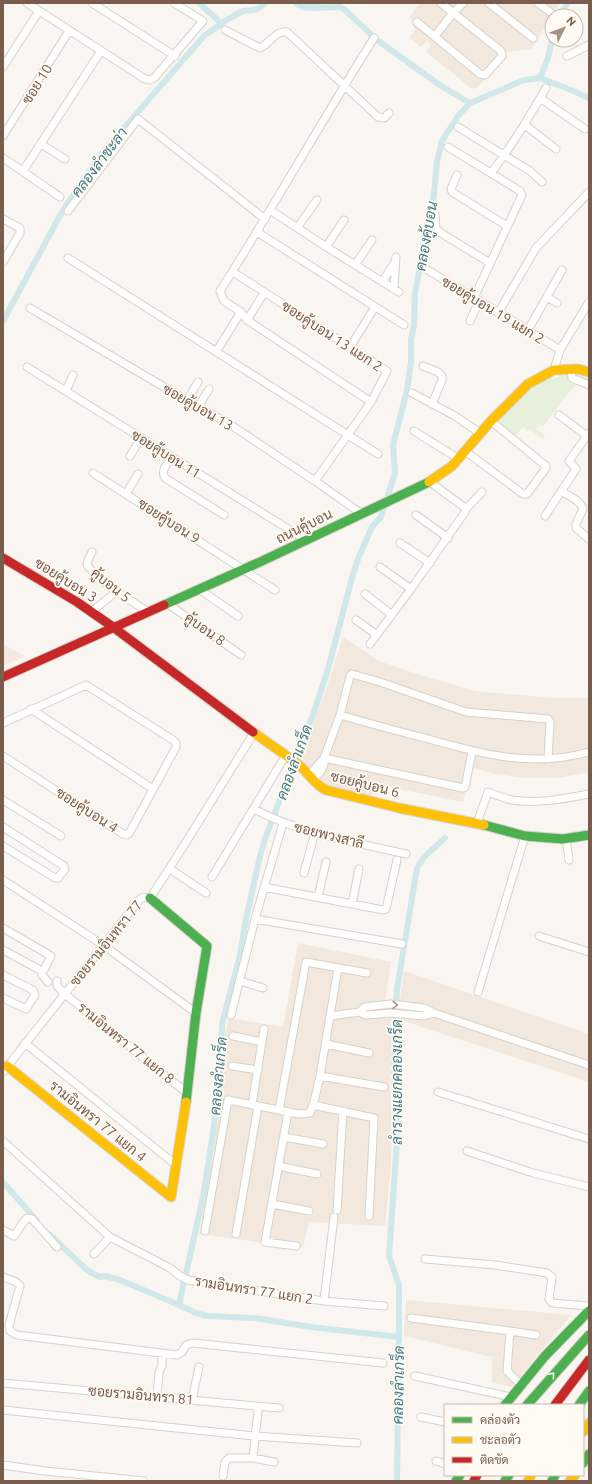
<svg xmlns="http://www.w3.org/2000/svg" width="592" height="1484" font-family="Ubuntu,Sarabun,sans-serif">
<rect width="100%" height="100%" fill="#f9f5f0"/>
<path fill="#f2e8de" d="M420,3H559L532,49L506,52V55L478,87L472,89L426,52L431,45L427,41L421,47L409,38L415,30L410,16Z
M343,637L379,661L417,674L475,691L552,698H589V772L558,778H526L496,774L473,768L463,802L374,784L371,798L324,787L298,761L325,693Z
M298,943L391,962L385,1001L400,1002L404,971L589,1034V1082L401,1020L402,1014L392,1017L390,1075L392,1129L391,1165L385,1226L309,1222L303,1248L199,1234L221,1102L224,1080L225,1034L229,1018L283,1027Z
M406,1300L571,1315L511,1387L492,1382V1357L404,1336Z"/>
<path fill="#f6e8e1" d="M3,644L25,656L3,666Z"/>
<path fill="#e7f0db" d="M560,372L589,374V390L581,385L574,386L545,424L543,426L540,424L536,429L545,436L543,439L529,429L527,431L523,427L514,437L497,425C509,406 532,386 551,373L552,379L559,377Z"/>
<path fill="#d0e8ea" d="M292,3H323C313,13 302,14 292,3Z"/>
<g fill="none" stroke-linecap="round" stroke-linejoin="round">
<path stroke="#d0e8ea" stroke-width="6" d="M199,3L222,24
M305,3L313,8L340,7L344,9L377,40L441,86L470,103
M561,16L567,3
M540,78L548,58L552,40
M3,321L62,212L98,158L204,36L228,19L243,11L254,10L261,7L265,3
M3,1182L37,1221
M50,1235L88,1271L100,1277L105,1276L120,1280L179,1305
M399,1337V1285L389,1256L397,1141L394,1070L395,1035L397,989L417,868L424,857L445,838
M397,1481L399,1337L311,1327L255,1318L207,1316L196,1313L179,1305L203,1197L213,1133L221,1064L222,1024L240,955L246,919L260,856L267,833L275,813L295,756L313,715L328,669L352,578L358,559L372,527L381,517L395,473L393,445L407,390L411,362V339L414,326L415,293L422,255L429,230L432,213L437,162L442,141L458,116L470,103L524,80L540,78L571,90L589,98"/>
<defs>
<path id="street" d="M27,3L145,79L150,80L155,77L203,21L174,3
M92,3L175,56
M489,3L533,38
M538,3L550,12
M417,22L480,74L485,75L502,56L501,51L441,3
M225,30L260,48C269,44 276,30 287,32L378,117L384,118L389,113
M435,36L453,13L463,3
M567,56L589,45
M3,67L39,11
M540,98L585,129
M525,125L556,149
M458,127L530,171L542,182
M3,136L69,31
M41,144L65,159
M448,147L520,191L522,195L474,298
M3,158L60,197
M23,171L101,51
M491,173C512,146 529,117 546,88
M457,175L451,189L452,192L507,226
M270,210L328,248L399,292
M68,211L138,119L265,219
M435,215L436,228L441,233L490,263
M3,219L20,228V233L3,262
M297,228L317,200
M257,232L404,325
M326,247L344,220
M68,258L378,454
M355,265L372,240
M426,269L528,330L560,350
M233,272L387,371L371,402L315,481
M382,282L395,262
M394,289L396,257
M547,297L557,303
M30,308L198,407L228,423L315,481L362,514
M498,313L536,248L589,192
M247,320L264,293
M470,321L479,301
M528,330L562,270
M350,347L375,307
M216,352L241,312
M423,366L438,372L442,376V380L432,404
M27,367L306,540
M571,369L572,378C578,381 583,382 589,385
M554,370L560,350L589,302
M66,391L73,375
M412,393L455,416L480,433
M187,400L198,382
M371,402L247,320L241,312L224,301L220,291C273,208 321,122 374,38
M198,407L209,389
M559,415L587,436
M414,431L459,459
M465,451L523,494H527L546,468V466L491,421
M130,456L141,438
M172,457C168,464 160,470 165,478L224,515
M93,473L275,590
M561,491C569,496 580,500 583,509L576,524V528L589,539
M126,494L138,474
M466,509L482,492
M416,515L448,538
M545,516L576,469L569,461L589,433
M400,543L430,563
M92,552L88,560L87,565C100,583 129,599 148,612
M380,567L411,589
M199,589L238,616
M365,594L392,615
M168,604L241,655
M91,612L111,596
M356,620L377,635
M370,644L411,589L465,512L466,509L464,507L430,482
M31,709L153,789
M340,715C368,723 396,731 425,738C481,754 531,768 589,752
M3,723L86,685L173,740L176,743V747L130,832L127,835L123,834L3,756
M324,758L463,788L465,787L472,752
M309,775L324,758
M312,780C319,774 326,768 324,758L340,715L350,676L352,674L380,682L466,712L548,719L550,722L548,759
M3,800L61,836
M254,809C301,834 355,842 406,854
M283,823L255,919L402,944
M477,823L488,792C496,795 503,798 512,800C537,804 563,799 589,794
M3,827L64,866L65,869L58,878H55L3,846
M566,838L569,860
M170,869L206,893
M304,873L315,832
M212,877L286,755
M3,880L103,945L196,1013
M264,887L383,910L386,909L397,860
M318,897L326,862
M352,904L359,869
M3,928L51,956L44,970L42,971
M539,936L589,952
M3,950L42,971V975L48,982
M3,975L33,990L35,995L26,1009L3,998
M57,981V986L65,994L187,1093
M240,981L263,988
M478,992L525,836
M391,1004L424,1008L434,1013L424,1016L391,1013L366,1015L359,1012L365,1007Z
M434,1013L589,1065
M231,1015L255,919
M331,1016L359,1012
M233,1036L262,1042
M25,1043L176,1165
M326,1044L369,1053
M232,1066L258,1070
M3,1072L140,899L144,897L150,898C186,844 219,788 254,733
M320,1076L384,1087
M438,1092L589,1139
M252,1105L264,1029
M313,1105L374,1118L369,1216
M279,1110L306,962L367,973
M288,1112L265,1242L296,1246
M284,1137L323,1144
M3,1141L110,1237L170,1268L180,1276L188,1280L324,1301L384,1306
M467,1151L533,1173L589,1187
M278,1166L317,1174
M272,1204L309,1211
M337,1210L343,1111
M3,1230L14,1236L25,1220L27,1218L32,1219L57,1247
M205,1231L228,1100L299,1114L310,1113L314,1102L320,1076L338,968
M236,1234L258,1106
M94,1254L110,1237
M425,1259L495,1265L547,1273L552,1277L549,1299L552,1303L589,1306
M3,1277L16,1282L20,1286L9,1325L10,1331L17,1335L177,1355L182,1352L186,1345L193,1343L383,1363
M324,1301L334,1217
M411,1318L510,1331L507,1371L521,1385
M510,1331L536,1335
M415,1376L511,1397
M3,1383L279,1408
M157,1397L159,1372L162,1366V1353
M192,1400L199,1367
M3,1410L254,1436L357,1443
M421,1417L445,1422
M253,1458L258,1411
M436,1461L445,1464
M3,1465L45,1471L144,1481
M223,1476L225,1462L229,1458H253L274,1462"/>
<path id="fast" d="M164,605L260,562L429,482
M484,825L525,836L563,839L589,835
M150,898L207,946L196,1013L186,1102
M505,1405L545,1356L589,1311
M527,1405L589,1335
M579,1405L589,1391
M583,1463L589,1454
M456,1481L460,1475
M505,1481L509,1475
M552,1481L555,1475"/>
<path id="slow" d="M429,482L452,466L491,421L528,384L554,370L578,369L589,372
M253,732C269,744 285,754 301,767C310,775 315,785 326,790L399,808L484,825
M7,1066L171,1197L186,1102
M583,1432L589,1423
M528,1481L531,1475
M570,1481L575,1475"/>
<path id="jam" d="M3,558L77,602L113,627L253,732
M3,677L164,605
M555,1405L589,1360
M474,1481L477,1475"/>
</defs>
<use href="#street" stroke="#d7d1cb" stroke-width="9"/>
<use href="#fast" stroke="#d9d2cb" stroke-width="11"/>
<use href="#slow" stroke="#d9d2cb" stroke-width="11"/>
<use href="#jam" stroke="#d9d2cb" stroke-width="11"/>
<use href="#street" stroke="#fefefd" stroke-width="7"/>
<use href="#fast" stroke="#4caf50" stroke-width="9"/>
<use href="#slow" stroke="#ffc107" stroke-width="9"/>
<use href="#jam" stroke="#c62828" stroke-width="9"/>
</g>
<defs><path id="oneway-chevron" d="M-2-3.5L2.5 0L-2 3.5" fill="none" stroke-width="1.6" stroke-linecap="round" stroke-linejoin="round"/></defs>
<use stroke="#a8958b" href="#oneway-chevron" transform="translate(395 1005) rotate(3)"/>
<use stroke="#fffaf3" href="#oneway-chevron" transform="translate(552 1375) rotate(-49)"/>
<g text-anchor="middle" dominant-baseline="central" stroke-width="3.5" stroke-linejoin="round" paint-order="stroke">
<g font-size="14" fill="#7a5c4d" stroke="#fffaf3">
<text transform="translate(37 84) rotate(-58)">ซอย 10</text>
<text transform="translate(493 310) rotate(31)">ซอยคู้บอน 19 แยก 2</text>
<text transform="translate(332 336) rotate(33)">ซอยคู้บอน 13 แยก 2</text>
<text transform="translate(198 407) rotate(30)">ซอยคู้บอน 13</text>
<text transform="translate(166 454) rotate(32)">ซอยคู้บอน 11</text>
<text transform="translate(169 521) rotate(33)">ซอยคู้บอน 9</text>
<text transform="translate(304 526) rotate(-26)">ถนนคู้บอน</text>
<text transform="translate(66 580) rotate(32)">ซอยคู้บอน 3</text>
<text transform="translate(111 585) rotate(38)">คู้บอน 5</text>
<text transform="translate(205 629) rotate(35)">คู้บอน 8</text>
<text transform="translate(365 784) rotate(14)">ซอยคู้บอน 6</text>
<text transform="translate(87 810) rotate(33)">ซอยคู้บอน 4</text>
<text transform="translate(329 835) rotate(14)">ซอยพวงสาลี</text>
<text transform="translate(106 943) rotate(-51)">ซอยรามอินทรา 77</text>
<text transform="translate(126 1043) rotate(39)">รามอินทรา 77 แยก 8</text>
<text transform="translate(98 1121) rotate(39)">รามอินทรา 77 แยก 4</text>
<text transform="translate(254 1290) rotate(9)">รามอินทรา 77 แยก 2</text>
<text transform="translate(141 1395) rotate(5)">ซอยรามอินทรา 81</text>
</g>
<g font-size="15" font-style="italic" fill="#437c86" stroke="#fffaf3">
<text transform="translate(99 162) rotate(-53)">คลองลำชะล่า</text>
<text transform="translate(426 236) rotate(-80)">คลองคู้บอน</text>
<text transform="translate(294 762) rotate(-70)">คลองลำเกร็ด</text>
<text transform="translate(218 1076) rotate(-85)">คลองลำเกร็ด</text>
<text transform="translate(396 1082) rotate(-90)">ลำรางแยกคลองเกร็ด</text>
<text transform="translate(398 1385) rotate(-89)">คลองลำเกร็ด</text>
</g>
</g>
<rect width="592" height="1484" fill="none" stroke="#7a5c4d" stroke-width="8"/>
<rect x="444" y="1404" width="140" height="72" fill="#fffaf3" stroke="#cabbb1"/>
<rect x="452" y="1417" width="20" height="6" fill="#4caf50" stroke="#cabbb1"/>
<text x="480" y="1424" font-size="12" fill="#7a5c4d">คล่องตัว</text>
<rect x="452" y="1437" width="20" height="6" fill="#ffc107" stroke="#cabbb1"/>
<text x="480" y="1444" font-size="12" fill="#7a5c4d">ชะลอตัว</text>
<rect x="452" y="1457" width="20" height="6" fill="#c62828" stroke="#cabbb1"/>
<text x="480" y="1464" font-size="12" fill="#7a5c4d">ติดขัด</text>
<g transform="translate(564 28) rotate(47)"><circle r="19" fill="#fffaf3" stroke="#cabbb1"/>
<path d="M0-3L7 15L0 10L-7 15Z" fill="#a69286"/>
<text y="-6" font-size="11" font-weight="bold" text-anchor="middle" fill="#7a5c4d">N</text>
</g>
</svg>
